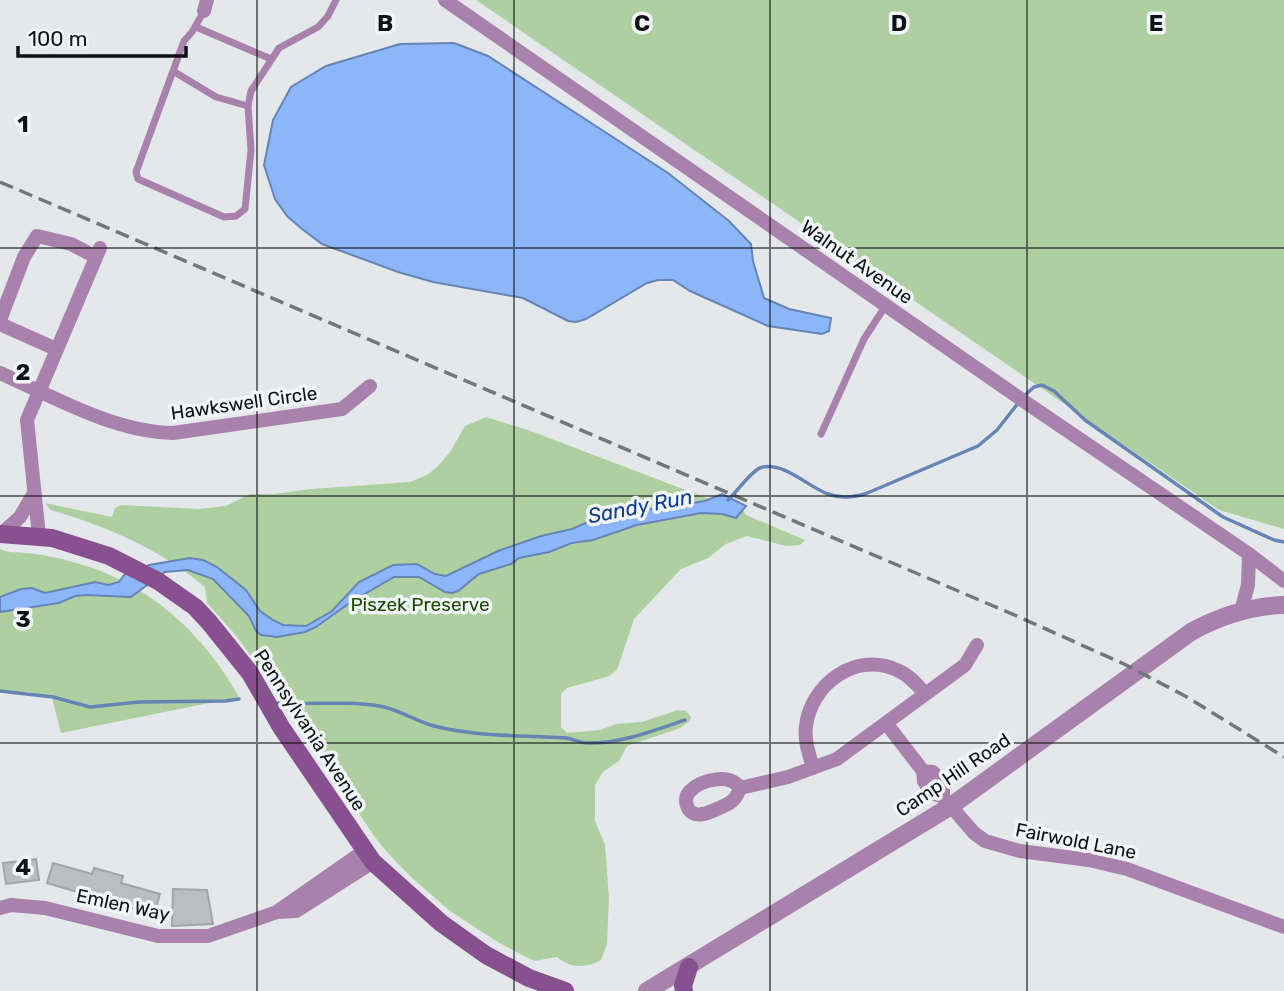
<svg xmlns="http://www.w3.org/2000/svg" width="1284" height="991" font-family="Rubik,sans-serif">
<rect width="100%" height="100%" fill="#e4e8ea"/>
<path fill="#aed0a1" d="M476,0H1284V529L1219,510Z
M486,417L528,430L712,500L608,515L586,522L572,529L534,540L549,552C563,545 576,544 591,540C637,528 687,504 736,518L743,510L746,515L805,540L800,545L786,546L747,536L726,544L708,558L681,569L634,619L617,670L609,676L567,688L561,694V727L567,733L600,730L616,724L642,722L678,710L686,711L691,717L690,721L680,728L627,746L619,761L603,772L595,785V821L605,845L609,898L607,944L601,960C587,968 570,969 557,957L535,961L526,957L496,941L450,911L412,878L386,851L374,836L326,764L311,735L312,719L296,721L287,713L258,666L234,633L207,603L205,587C159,548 107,527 51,510L45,503L112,517L115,508L121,505L199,509L226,506L250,494H274L311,489L410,482L427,475L437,467L450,452L465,426Z
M0,549C7,553 17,552 26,553C42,554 58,558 73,562C146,581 203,632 239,697L61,733L52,698L29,692L0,691Z"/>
<path fill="#8cb6fa" stroke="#6684b4" stroke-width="2" d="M454,43L488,56L668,173L729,221L751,244L753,261L764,298L789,309L831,318L829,331L822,334L768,326L690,291L673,280H658L647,283L586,319L576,322L568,321L523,298L433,282L398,272L322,244L302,229L287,216L275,199L264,165L273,120L291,87L326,66L400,44Z
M722,494L746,506L736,518L722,514L701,513L637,525L593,540L572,543L549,552L519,558L511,564L479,574L458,591L452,593L445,592L419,577H394L351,602L316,627L305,632L277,637L261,635L256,631L249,616L213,579L188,570L165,572L131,597L86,595L75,596L59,603L0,612V597L21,589L32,588L45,593L95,582L108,585L119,582L124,575L149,565L190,558L203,560L217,567L246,590L260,611L273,620L283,625L306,626L332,611L359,582L393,565L417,564L435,574L446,576L498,551L541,536L572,529L599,517L705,501Z"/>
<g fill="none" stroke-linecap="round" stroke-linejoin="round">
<path stroke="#6684b4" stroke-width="3.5" d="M1024,396L1034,387L1042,385L1054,391L1085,420L1223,517L1274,540L1284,542
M728,500C736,493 753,468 763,467C786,463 808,487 828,494C841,499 853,497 865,494L978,446L997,430L1019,402
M0,691L53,697L90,707L139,702L225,701L239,699
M278,703C313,705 348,700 384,707C401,711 416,721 434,726C477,737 522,735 566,738C573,739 580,743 587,743C620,744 655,730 685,720"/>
</g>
<path fill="#bbbec1" stroke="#a1a5a7" stroke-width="2" d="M36,859L39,880L6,884L3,863Z
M53,863L92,874L94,868L123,876L121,883L160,894L154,915L47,883Z
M173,889L207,890L213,924L172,926Z"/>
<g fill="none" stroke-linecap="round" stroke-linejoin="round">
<path stroke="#a882ad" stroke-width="7" d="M204,11L192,32L184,41L136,172L138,179L224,217L236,216L245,209L251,150L248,106L251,91L279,48L318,27L328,16L336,0
M196,27L271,59
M173,71L216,97L248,106
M821,434L864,339L886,305"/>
<path stroke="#a882ad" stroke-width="14" d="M445,0L1028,404L1249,554L1284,581
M204,11L207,0
M0,320L24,257L37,236L71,244L96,257
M0,324L56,349
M0,373C54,397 114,432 173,433L342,409L370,386
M1,534L20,517L34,493
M39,536L27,420L100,248
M1241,611L1248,585L1249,554
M886,723L923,771L924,781L932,793L943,797L974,833L985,841L1020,851L1089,860L1127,869L1284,927
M813,768C809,754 804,740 806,726C811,684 856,651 897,670C909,675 917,684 925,694
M923,771L933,772L943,786V797
M740,788C736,801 729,804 717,809C710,812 703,816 695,814C686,811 683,798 690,791C702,779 730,773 740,788L788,777L837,759L965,665L977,645
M0,908L11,905L45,908L158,936H208L277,912L296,911L373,862
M278,911L364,851"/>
<path stroke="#a882ad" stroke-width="18" d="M647,991L951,806L1191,632C1220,616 1251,606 1284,605"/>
<path stroke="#87508e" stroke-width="18" d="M0,534L52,538L109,556L158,581L195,607L209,622L250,673L281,727L373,862L441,923L486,955L529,978L565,991
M684,991L683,986L689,967"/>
<path stroke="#747778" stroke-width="3.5" stroke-dasharray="14 7" stroke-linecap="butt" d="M0,182L1019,617L1124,664L1187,697L1284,757"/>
</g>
<path fill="none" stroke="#0f1011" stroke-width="2" stroke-opacity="0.55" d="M257,0V991M514,0V991M770,0V991M1027,0V991M0,248H1284M0,496H1284M0,743H1284"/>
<g text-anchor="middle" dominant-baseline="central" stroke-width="7" stroke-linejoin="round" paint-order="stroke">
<g font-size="19" fill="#0f1011" stroke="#f1f5f8">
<text transform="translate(857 262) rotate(35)">Walnut Avenue</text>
<text transform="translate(244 403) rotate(-8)">Hawkswell Circle</text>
<text transform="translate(310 730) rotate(57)">Pennsylvania Avenue</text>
<text transform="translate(953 775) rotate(-34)">Camp Hill Road</text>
<text transform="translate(1076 841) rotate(11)">Fairwold Lane</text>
<text transform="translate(123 905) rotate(12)">Emlen Way</text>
</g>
<g font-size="19" fill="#1b4900" stroke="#f1f5f8">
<text x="420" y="604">Piszek Preserve</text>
</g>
<g font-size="21" font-style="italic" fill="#0e3e8b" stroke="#f1f5f8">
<text transform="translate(640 506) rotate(-11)">Sandy Run</text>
</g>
</g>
<g font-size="23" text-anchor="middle" font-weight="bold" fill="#0f1011" stroke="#f1f5f8" stroke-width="7" stroke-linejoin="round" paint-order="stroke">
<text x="385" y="31">B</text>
<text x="642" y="31">C</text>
<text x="899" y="31">D</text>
<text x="1156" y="31">E</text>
<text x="23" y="132">1</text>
<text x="23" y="380">2</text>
<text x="23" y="627">3</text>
<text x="23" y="875">4</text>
</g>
<path d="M18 46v10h168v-10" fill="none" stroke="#0f1011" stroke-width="3.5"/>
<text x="28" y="46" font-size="21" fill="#0f1011" stroke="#f1f5f8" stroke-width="5" paint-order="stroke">100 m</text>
</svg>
